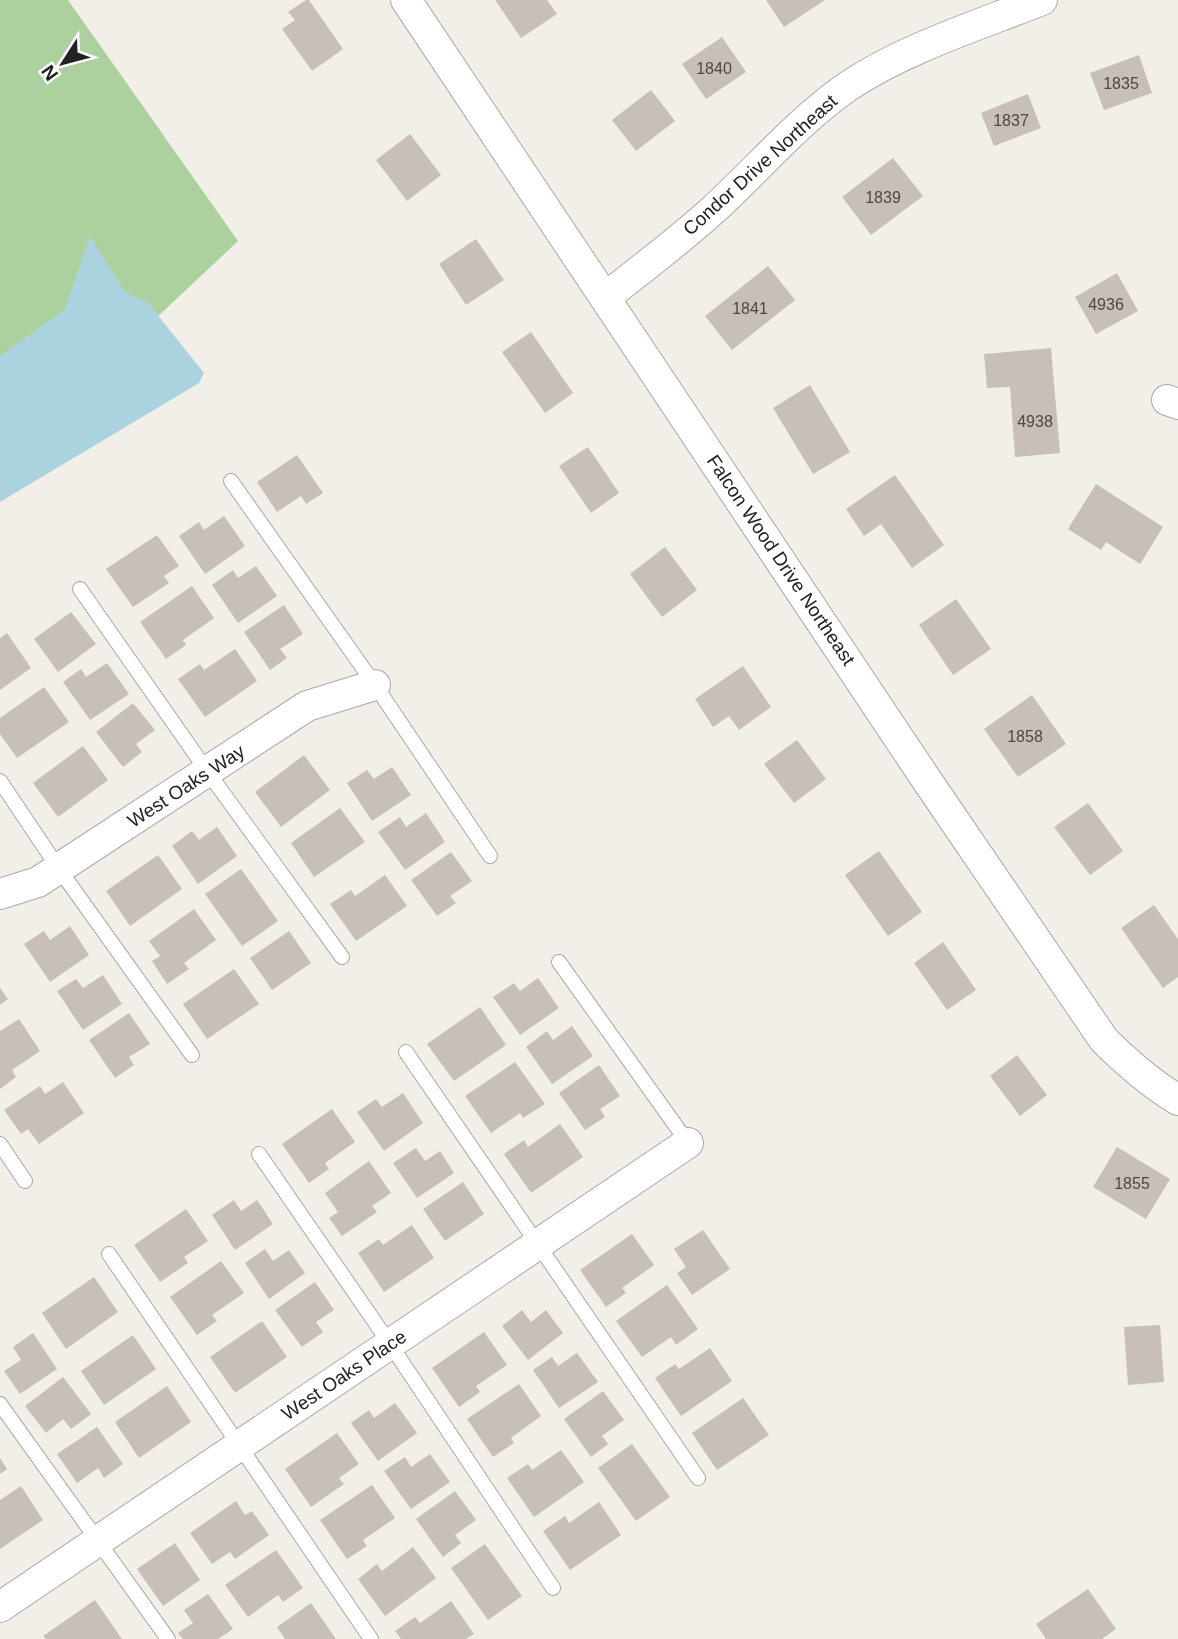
<svg xmlns="http://www.w3.org/2000/svg" width="1178" height="1639" font-family="Arial,sans-serif">
<rect width="100%" height="100%" fill="#f2efe9"/>
<path fill="#add19e" d="M0,0H68L238,241L0,465Z"/>
<path fill="#aad3df" d="M90,236L125,292L148,303L204,373L199,383L0,502V356L65,309Z"/>
<path fill="#c7bfb8" d="M306,0H309L343,49L312,71L282,29L295,20L288,12Z
M495,0H547L557,14L521,38Z
M766,0H825L784,27Z
M722,37L746,72L706,99L682,64Z
M1139,55L1152,93L1104,110L1090,73Z
M651,90L675,121L636,151L612,120Z
M1028,94L1041,128L994,146L981,113Z
M410,134L441,175L407,201L376,160Z
M893,158L923,196L871,235L842,197Z
M476,239L504,280L466,305L439,264Z
M768,266L795,300L732,350L705,316Z
M1117,273L1138,311L1096,334L1075,297Z
M531,332L573,393L545,413L502,352Z
M1051,348L1060,453L1015,457L1010,387L987,388L984,354Z
M810,385L850,452L813,474L773,408Z
M588,447L619,493L591,513L559,466Z
M297,455L323,493L306,504L301,496L277,512L257,482Z
M895,475L944,545L912,568L881,524L864,536L846,509Z
M1096,484L1163,527L1140,564L1106,542L1101,550L1068,529Z
M224,516L245,546L205,574L179,536L199,522L204,530Z
M157,535L179,566L164,576L169,583L133,607L106,569Z
M665,547L697,590L662,617L630,574Z
M256,566L277,596L238,623L212,585L233,570L238,578Z
M192,586L214,618L183,640L186,645L166,659L140,622Z
M956,599L991,649L953,675L919,625Z
M284,605L303,634L280,649L287,658L270,670L244,632Z
M71,612L96,644L58,672L34,639Z
M7,633L31,668L0,690V638Z
M235,649L257,681L205,717L178,679L200,664L204,670Z
M107,663L129,694L90,720L63,682L81,669L86,677Z
M743,666L771,707L739,730L729,716L713,727L695,699Z
M44,687L69,722L17,758L0,734V718Z
M1032,695L1066,744L1018,777L984,729Z
M133,703L155,730L136,744L142,752L123,767L96,732Z
M797,740L826,779L794,803L764,764Z
M83,746L108,780L58,817L33,783Z
M304,755L330,790L281,827L255,792Z
M392,767L411,795L372,821L347,783L367,770L374,779Z
M1088,803L1123,851L1090,875L1054,827Z
M340,808L365,842L314,877L291,843Z
M426,813L445,842L405,870L378,832L400,817L406,827Z
M217,827L237,856L198,884L172,846L192,831L199,840Z
M879,851L922,912L888,936L845,875Z
M451,852L472,881L450,896L456,903L437,916L411,880Z
M158,855L182,889L130,926L106,891Z
M241,869L278,921L242,946L205,894Z
M385,875L407,906L356,941L330,904L351,890L355,896Z
M1154,905L1178,939V977L1163,988L1121,928Z
M194,909L216,940L184,963L189,969L167,984L152,961L160,956L149,941Z
M70,926L89,955L50,982L24,944L44,931L50,940Z
M289,931L311,963L272,990L250,958Z
M943,942L976,990L947,1010L914,963Z
M234,969L259,1004L207,1039L183,1004Z
M103,975L122,1004L83,1030L57,991L76,979L83,988Z
M538,978L559,1008L520,1035L493,997L514,983L520,991Z
M0,988L8,999L0,1005Z
M480,1007L506,1045L454,1081L427,1044Z
M129,1013L150,1044L129,1057L134,1065L115,1078L89,1040Z
M19,1019L40,1051L12,1070L16,1077L0,1089V1031Z
M572,1026L593,1056L552,1084L526,1047L547,1031L553,1040Z
M1017,1055L1047,1095L1020,1116L990,1076Z
M515,1062L545,1104L523,1118L520,1113L491,1133L465,1096Z
M599,1065L620,1096L600,1109L605,1117L585,1130L559,1093Z
M63,1082L84,1113L39,1144L28,1129L21,1134L4,1110L40,1086L45,1094Z
M403,1093L423,1123L384,1151L357,1112L376,1099L382,1107Z
M332,1109L355,1142L325,1163L329,1169L309,1183L282,1144Z
M560,1124L583,1157L531,1193L504,1154L524,1140L528,1147Z
M1117,1147L1170,1179L1146,1219L1093,1187Z
M416,1148L425,1161L440,1151L454,1173L417,1198L393,1163Z
M369,1161L391,1193L372,1206L377,1212L342,1236L329,1218L338,1212L325,1193Z
M463,1182L484,1214L445,1241L423,1209Z
M234,1200L241,1211L257,1200L273,1224L235,1250L212,1215Z
M186,1209L208,1241L184,1257L188,1263L160,1282L134,1245Z
M412,1225L434,1258L384,1292L358,1253L379,1239L383,1245Z
M703,1230L730,1269L692,1295L677,1273L686,1267L674,1249Z
M632,1234L654,1265L622,1288L626,1293L606,1307L580,1270Z
M265,1249L273,1261L289,1250L305,1273L269,1299L245,1263Z
M221,1261L244,1293L212,1315L217,1321L197,1335L170,1297Z
M94,1277L118,1312L66,1349L42,1313Z
M315,1282L334,1310L316,1322L323,1332L302,1347L275,1310Z
M667,1285L698,1329L676,1345L671,1337L642,1357L616,1321Z
M522,1310L531,1322L546,1310L563,1333L528,1360L502,1326Z
M262,1321L287,1357L235,1393L210,1357Z
M1160,1325L1164,1382L1128,1385L1124,1327Z
M484,1332L507,1365L476,1386L480,1392L459,1407L432,1368Z
M33,1333L57,1369L20,1394L4,1371L21,1360L13,1347Z
M133,1335L156,1369L104,1405L81,1371Z
M710,1348L732,1381L681,1416L655,1378L675,1364L679,1369Z
M577,1353L598,1382L559,1408L533,1370L552,1357L558,1366Z
M63,1377L91,1414L71,1429L63,1419L46,1433L25,1406Z
M519,1384L541,1416L511,1438L514,1443L493,1457L467,1419Z
M167,1386L191,1422L139,1458L115,1422Z
M603,1391L624,1420L602,1436L608,1444L591,1457L564,1419Z
M743,1398L769,1435L717,1470L692,1433Z
M395,1403L417,1433L378,1461L351,1423L369,1410L374,1418Z
M97,1427L123,1464L104,1478L98,1468L77,1483L57,1454Z
M337,1433L359,1464L339,1478L344,1484L311,1507L285,1469Z
M632,1444L670,1497L636,1521L598,1468Z
M561,1450L584,1482L534,1517L507,1478L528,1464L532,1470Z
M430,1454L450,1482L411,1509L384,1471L405,1457L411,1467Z
M0,1458L7,1469L0,1474Z
M372,1485L395,1518L363,1540L367,1546L347,1559L320,1520Z
M21,1486L43,1520L0,1549V1500Z
M455,1491L476,1520L455,1535L461,1543L443,1557L416,1519Z
M236,1501L245,1515L252,1511L269,1535L235,1559L230,1552L212,1564L190,1533Z
M599,1502L621,1535L570,1570L543,1531L565,1516L569,1523Z
M175,1543L200,1580L163,1606L137,1569Z
M485,1544L522,1596L488,1620L451,1568Z
M413,1547L436,1578L385,1616L358,1579L377,1564L382,1571Z
M276,1550L303,1588L283,1602L278,1595L248,1617L225,1585Z
M1088,1589L1116,1629L1102,1639H1046L1036,1624Z
M208,1594L233,1629L218,1639H183L178,1633L193,1623L184,1610Z
M95,1600L122,1639H46L43,1636Z
M451,1601L474,1634L466,1639H401L395,1631L415,1617L420,1623Z
M311,1603L336,1639H285L277,1627Z"/>
<g fill="none" stroke-linecap="round" stroke-linejoin="round">
<defs>
<path id="lane" d="M231,481L375,685L490,856
M80,589L207,771L342,957
M0,781L59,869L192,1055
M559,962L688,1143
M406,1052L698,1478
M0,1144L25,1181
M259,1154L390,1344L553,1588
M109,1254L371,1639
M0,1404L168,1639"/>
<path id="street" d="M406,0L926,779L1104,1040C1127,1063 1150,1083 1178,1100
M605,298C641,269 679,241 713,210C758,169 797,122 847,87C903,49 979,25 1042,0
M1167,400L1178,404
M0,894L38,882L307,706L375,685
M0,1607L688,1143"/>
</defs>
<use href="#lane" stroke="#a9a9a9" stroke-width="16"/>
<use href="#street" stroke="#a9a9a9" stroke-width="32"/>
<use href="#lane" stroke="#fff" stroke-width="14"/>
<use href="#street" stroke="#fff" stroke-width="30"/>
</g>
<g text-anchor="middle" dominant-baseline="central" stroke-width="5" stroke-linejoin="round" paint-order="stroke">
<g font-size="16" fill="#4b4948">
<text x="714" y="68">1840</text>
<text x="1121" y="83">1835</text>
<text x="1011" y="120">1837</text>
<text x="883" y="197">1839</text>
<text x="1106" y="304">4936</text>
<text x="750" y="308">1841</text>
<text x="1035" y="421">4938</text>
<text x="1025" y="736">1858</text>
<text x="1132" y="1183">1855</text>
</g>
<g font-size="19" fill="#222" stroke="#fff">
<text transform="translate(760 165) rotate(-42)">Condor Drive Northeast</text>
<text transform="translate(781 560) rotate(56)">Falcon Wood Drive Northeast</text>
<text transform="translate(186 786) rotate(-33)">West Oaks Way</text>
<text transform="translate(344 1375) rotate(-34)">West Oaks Place</text>
</g>
</g>
<g transform="translate(63 63) rotate(234)" stroke="#ffffff" stroke-width="5" paint-order="stroke">
<path d="M0-5L12 26L0 18L-12 26Z" fill="#222222"/>
<text y="-10" font-size="19" font-weight="bold" text-anchor="middle" fill="#222222">N</text>
</g>
</svg>
